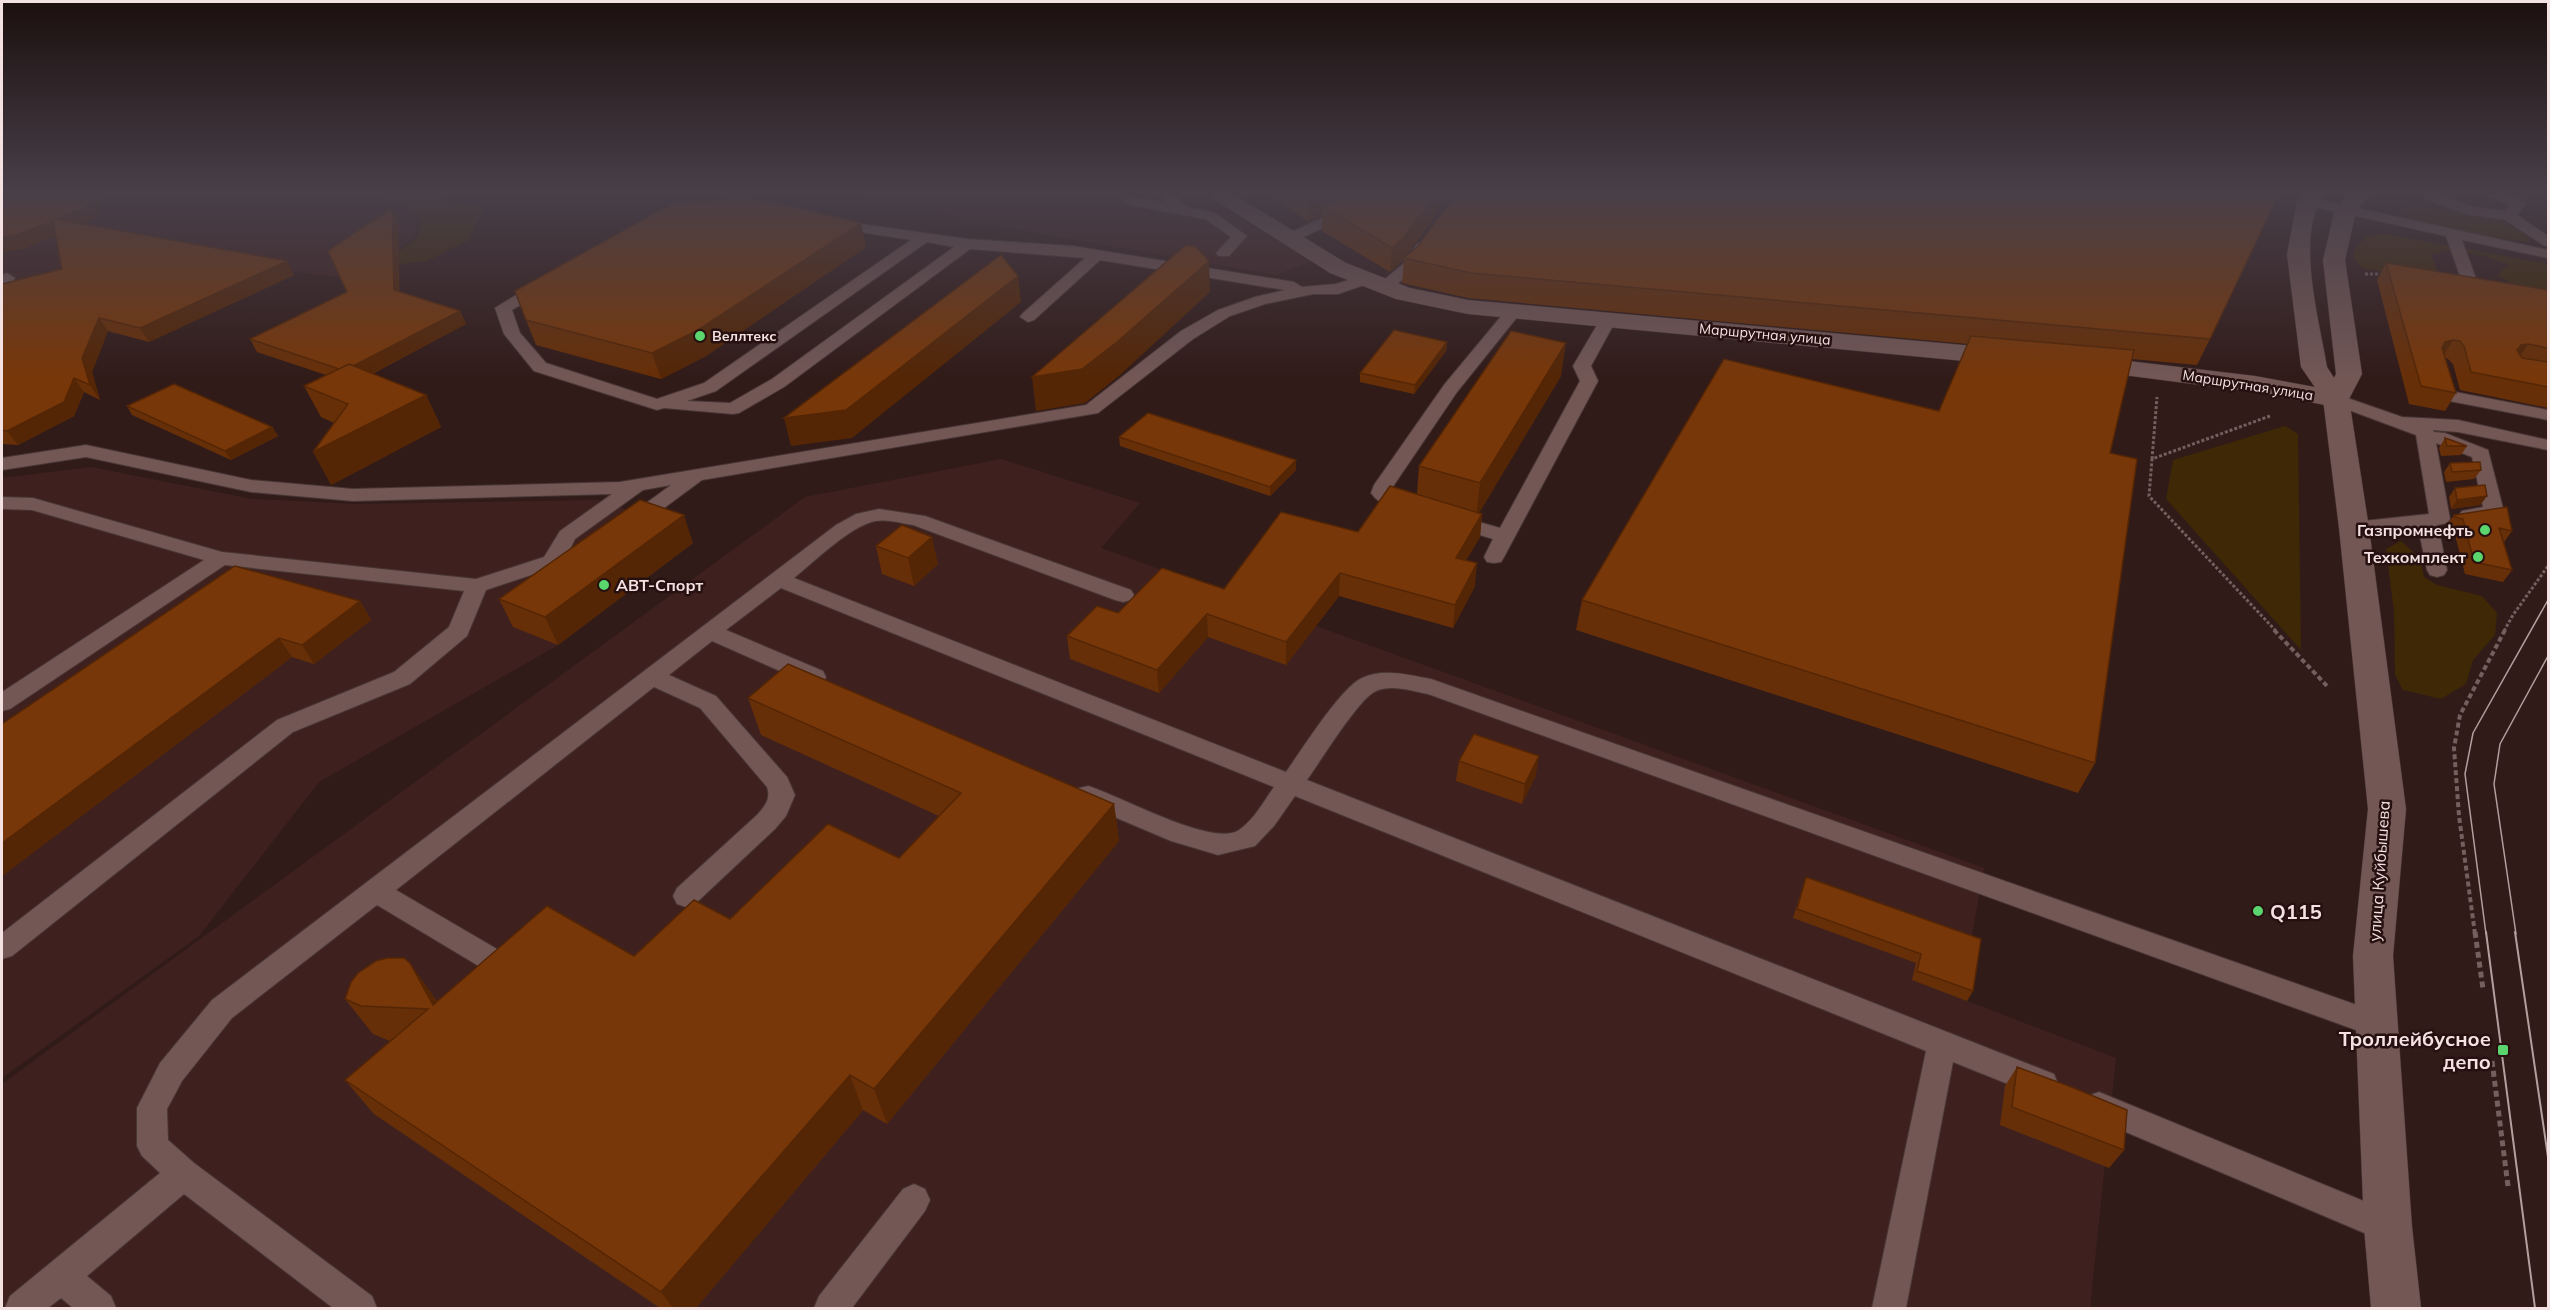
<svg xmlns="http://www.w3.org/2000/svg" width="2550" height="1310" font-family="Mulish,sans-serif">
<rect width="100%" height="100%" fill="#311b19"/>
<path fill="#3e211f" d="M2,194H351L384,201L408,211L417,220L415,237L357,278L261,269L113,334L107,330L2,358Z
M847,194H1206L1316,259L1277,275L1046,235Z
M1001,459L1140,503L1101,548L1984,868L1970,946L1975,949L1967,1001L2116,1058L2090,1308H2V1084L805,497Z
M91,467L252,499L355,504L598,500L640,514L650,528L693,543L558,645L319,782L199,936L2,1078V478Z"/>
<path fill="#3e2806" d="M359,194H425L484,208L469,240L427,261L398,265L385,262L418,237L421,220C405,202 382,199 359,194Z
M2408,207C2448,208 2498,212 2530,238L2529,242C2497,238 2421,230 2398,211Z
M2385,234L2548,264V298L2528,293L2497,275L2509,265C2487,257 2454,244 2431,255L2439,275L2426,278L2362,268L2353,258V253L2366,236Z
M2285,426L2298,434L2301,650L2166,499L2173,460Z
M2401,541L2420,558L2424,577L2437,585L2482,596L2497,613L2495,635L2473,660L2466,684L2441,699L2403,690L2395,675L2394,612L2386,549Z"/>
<g fill="none" stroke-linecap="round" stroke-linejoin="round">
<defs>
<path id="service" d="M1159,194H1174L1186,207L1215,213L1247,236L1229,256H1219L1216,253L1231,237L1205,219L1130,205L1123,201L1130,197L1167,203Z
M1355,194H1369L1370,204L1368,207L1295,241L1290,242L1283,238L1285,235L1356,202Z
M2425,194H2444L2443,196L2474,207L2505,211L2510,205L2489,197L2487,194C2501,194 2516,193 2526,203L2517,215L2548,236V246L2543,245L2505,220L2466,214L2426,199Z
M2307,197L2548,250V258L2462,240L2480,290L2478,293H2466L2446,236L2302,204L2300,201L2302,198Z
M833,220L967,239L1073,246L1294,282L1302,287L1336,284L1364,275L1372,280L1370,283L1338,294H1313L1265,304L1230,316L1193,339L1098,413L702,480L637,528H623L620,524L623,520L671,485L643,490L575,539L570,549L581,546L588,548L591,552L588,556L486,590L467,636L410,684L293,732L12,956L2,959V933L277,720L394,672L449,627L464,591L225,565L10,709L2,711V692L204,560L32,510L2,509V497L33,498L222,552L476,579L544,557L560,531L612,494L353,501L251,492L86,457L2,470V458L86,445L251,480L353,489L620,482L1086,405L1181,331L1218,310L1255,297L1285,290L1100,260L1034,320L1028,322L1020,317L1022,314L1085,258L970,249L784,387L739,413L733,414L664,408L657,410L534,371L504,334L495,308L539,281H551L553,284L551,287L512,310L520,333L546,363L657,399L704,383L911,240L828,227L826,224L828,221ZM927,242L954,247L772,379L730,403L687,401L716,391Z
M1422,242L1430,247L1413,270L1391,290H1379L1377,287L1379,284L1403,264L1417,244Z
M7,273L15,278L13,281L2,285V275Z
M1514,306L1522,311L1457,392L1394,485L1391,492L1393,495L1418,503L1421,507L1418,511C1402,515 1380,506 1371,493L1374,485L1444,385L1508,308Z
M1608,315L1616,320L1591,366L1598,381L1504,557L1501,562L1494,563L1487,562L1484,557L1493,539L1444,524L1441,520L1444,516L1451,514L1500,528L1580,381L1573,366L1600,320Z
M2450,391L2548,410V420L2444,400L2441,396L2444,392Z
M2336,394L2402,417L2458,420L2548,440V450L2458,432L2433,430L2434,432L2445,433L2488,450L2504,512L2501,516C2489,519 2474,522 2462,519L2459,515L2462,511L2483,507L2472,457L2436,443L2450,519L2447,523L2438,525L2447,570L2444,575L2437,577L2430,575L2427,570L2418,527L2354,534L2347,532L2344,528L2347,524L2354,522L2429,514L2416,435L2330,403L2327,399L2330,395Z
M879,509L925,516L1131,590L1134,595L1131,600L1123,602L1115,600L913,525C901,523 888,519 875,521C849,527 815,561 794,578L1286,772C1301,751 1341,687 1362,678C1384,668 1408,675 1431,679L2388,1016L2393,1025L2388,1034L2378,1038L1428,694C1412,691 1392,684 1376,691C1359,698 1320,762 1307,780L2054,1074L2058,1084L2054,1094L2043,1098L1953,1062L1906,1308H1872L1926,1051L1295,796L1274,826L1255,846L1218,855L1171,841L1079,802L1075,795L1079,788L1088,786C1119,795 1213,848 1239,830C1254,820 1264,801 1274,787L781,588L726,630L823,671L826,677L823,683L815,685L807,683L712,641L669,675L716,696L787,777L795,795L786,816L775,829L695,904L686,907L677,904L673,896L677,888L757,815C765,806 771,799 767,787L700,708L654,687L396,890L502,952L506,960L502,968L492,972L482,968L377,905L232,1018L182,1081L167,1109L168,1140L194,1163L372,1296L377,1308H333L184,1194L87,1276L111,1296L116,1308H73L61,1298L48,1308H5L10,1296L160,1173L142,1156L137,1146V1108L160,1063L212,1000L836,525L856,514Z
M2099,1092L2400,1216L2404,1227L2400,1238L2388,1243L2088,1116L2084,1106L2088,1096Z
M914,1184L925,1189L930,1200L925,1211L852,1308H814L819,1296L903,1189Z"/>
<path id="minor" d="M1209,194H1233L1346,263L1410,288L1468,300L2007,349L2016,352L2020,357L2016,362L2007,365L1468,314L1396,299L1330,273L1212,198Z
M2086,356L2255,376L2336,391L2345,393L2349,399L2345,405L2336,407L2255,392L2077,369L2073,364L2077,359Z"/>
<path id="secondary" d="M2302,194H2324C2295,236 2319,318 2327,367L2334,378L2336,374L2323,260L2335,209L2349,194H2371L2356,211L2345,260L2362,374L2349,399L2369,528L2406,809L2393,956L2412,1227L2421,1308H2371L2364,1227L2353,956L2368,809L2339,528L2323,399L2301,367L2287,254L2297,201Z"/>
</defs>
<use href="#service" stroke="#483635" stroke-width="2"/>
<use href="#minor" stroke="#483635" stroke-width="1"/>
<use href="#secondary" stroke="#483635" stroke-width="1"/>
<path stroke="#745f5e" stroke-width="3" stroke-dasharray="3 2" stroke-linecap="butt" d="M2365,274H2379
M2270,416L2152,459L2149,496L2276,631
M2152,459L2157,397
M2504,631L2513,615L2548,566"/>
<path stroke="#745f5e" stroke-width="4" stroke-dasharray="5 3" stroke-linecap="butt" d="M2274,630L2327,686
M2475,934L2459,816L2454,748L2460,715L2505,630"/>
<path stroke="#745f5e" stroke-width="5" stroke-dasharray="6 4" stroke-linecap="butt" d="M2475,932L2483,989
M2492,1061L2508,1186"/>
<use href="#service" fill="#725755" fill-rule="evenodd"/>
<use href="#minor" fill="#725755" fill-rule="evenodd"/>
<use href="#secondary" fill="#725755" fill-rule="evenodd"/>
<path stroke="#b29f9e" stroke-width="1.5" d="M2486,934L2465,774L2473,733L2548,600
M2516,934L2494,784L2500,744L2548,656"/>
<path stroke="#b29f9e" stroke-width="2" d="M2486,932L2535,1308
M2515,932L2548,1157"/>
</g>
<path fill="#672f08" d="M2,194L94,220L83,224L294,275L149,342L108,331L92,372L100,400L84,392L74,416L18,445L2,444V284L62,269L56,235L25,248L2,252Z
M1268,194H1346V197L1375,195L1450,196L1405,257L2210,339L2197,365L2132,359L2110,453L2095,763L2078,793L1576,630L1582,600L1939,411L1968,344L1468,298L1402,283L1404,259L1401,262L1390,272L1322,231V215L1309,222Z
M398,220L399,292L460,311L466,324L372,374L426,395L441,427L331,485L334,423L321,417L304,386L326,375L257,352L250,339L347,292Z
M866,247L706,356L661,379L536,345L526,320Z
M2386,263L2548,290V408L2460,390L2453,364L2448,359L2445,358L2456,393L2445,411L2409,404L2377,280Z
M1447,342L1446,351L1414,394L1360,382V373Z
M1561,376L1479,513L1482,514L1480,537L1466,560L1475,586L1453,628L1339,596L1286,665L1208,637L1159,693L1070,659L1067,636L1118,613L1224,589L1358,532L1417,494L1419,466Z
M127,406L272,427L278,436L231,460L132,415Z
M1119,437L1296,470L1270,496L1120,446Z
M2445,438L2467,446L2461,455L2441,456L2439,448Z
M2450,463L2481,470L2474,479L2446,482L2444,472Z
M2455,488L2487,496L2480,505L2451,509L2449,497Z
M2454,515L2512,531L2504,542L2512,570L2503,582L2465,574L2454,531L2446,529V526Z
M693,543L558,645L513,627L499,599Z
M876,546L938,564L914,586L882,574Z
M360,601L371,620L314,664L292,657L2,876V724Z
M748,698L1114,804L1119,841L887,1124L863,1110L696,1308H660L374,1114L345,1080L390,1041L373,1034L345,999L435,998L437,1001L634,956L730,919L899,858L939,816L761,735Z
M1459,761L1536,775L1522,804L1456,781Z
M1806,877L1981,939L1973,991L1967,1001L1912,980L1916,963L1793,918Z
M2017,1067L2124,1150L2109,1168L2000,1125L2005,1086Z"/>
<path fill="#542606" d="M93,194H106L94,220L64,232L56,219Z
M1319,194H1346V204L1323,207L1322,215L1309,222V198Z
M1436,194H1453L1450,196L1401,262L1390,272L1392,248Z
M392,208L398,220L400,303L394,290Z
M53,221L61,233L25,248L2,252V237Z
M861,223L866,247L706,356L661,379L652,353Z
M287,261L294,275L149,342L140,328Z
M1209,261L1210,292L1120,375L1085,403L1036,411L1032,377Z
M1018,276L1021,302L852,438L791,446L784,418Z
M460,311L466,324L351,384L344,371Z
M99,318L108,331L92,372L100,400L90,385L82,358Z
M2453,340L2442,358L2434,360L2445,342Z
M1447,342L1446,351L1414,394L1415,385Z
M1566,343L1561,376L1476,518L1480,483Z
M2528,344L2516,362L2517,350L2521,345Z
M74,378L84,392L74,416L18,445L7,431Z
M426,395L441,427L331,485L313,452Z
M272,427L278,436L231,460L225,451Z
M1296,460V470L1270,496V487Z
M2487,496L2480,505L2451,509L2457,500Z
M1482,514L1480,537L1454,581L1456,558Z
M684,515L693,543L558,645L545,617Z
M932,537L938,564L914,586L908,558Z
M1477,563L1475,586L1453,628L1455,605Z
M1340,573L1339,596L1286,665V642Z
M360,601L371,620L314,664L302,645Z
M1207,614L1208,637L1159,693L1157,670Z
M279,638L292,657L2,876V843Z
M1539,756L1536,775L1522,804L1525,784Z
M1114,804L1119,841L887,1124L874,1089Z
M410,963L435,998L458,1040L433,1005Z
M850,1075L863,1110L696,1308H673L661,1292Z"/>
<path fill="#783709" stroke="#542606" stroke-width="1.5" d="M2,194H93L87,207L56,219L287,261L140,328L99,318L82,358L90,385L74,378L64,402L7,431L2,430V284L62,269L53,221L16,235L2,237Z
M1302,194H1319L1309,198Z
M1352,194H1372L1375,195L1376,194H1436L1403,238L1392,248L1323,207Z
M1456,194H2279L2210,339L1471,273L1404,258L1417,247Z
M744,198L773,202L861,223L698,330L652,353L526,320L515,291L675,202Z
M392,208L394,290L460,311L353,366L349,364L339,369L250,339L347,292L328,251Z
M1186,245L1196,247L1209,261L1117,342L1082,369L1032,377Z
M1001,255L1018,276L846,410L784,418Z
M2386,263L2548,290V348L2528,344L2521,345L2517,350L2522,358L2548,362V387L2471,372L2464,346L2460,341L2453,340L2445,342L2442,348L2456,393L2421,386Z
M1394,330L1447,342L1415,385L1360,373Z
M1511,331L1566,343L1480,483L1419,466Z
M1971,336L2134,350L2110,453L2137,459L2095,763L1582,600L1724,359L1939,411Z
M349,364L426,395L313,452L348,404L304,386Z
M174,384L272,427L225,451L127,406Z
M1148,413L1296,460L1270,487L1119,437Z
M2445,438L2451,440L2467,446H2447Z
M2480,462L2481,470L2452,472L2450,463Z
M2485,485L2487,496L2457,500L2455,488Z
M1390,486L1482,514L1456,558L1477,563L1455,605L1340,573L1286,642L1207,614L1157,670L1067,636L1097,606L1118,613L1162,568L1224,589L1281,512L1358,532Z
M640,500L684,515L545,617L499,599Z
M2507,507L2512,531L2499,528L2512,570L2474,562L2463,519L2455,517L2454,515Z
M902,525L932,537L908,558L876,546Z
M235,566L360,601L302,645L279,638L2,843V724Z
M788,664L1114,804L874,1089L850,1075L661,1292L345,1080L428,1009L361,1006L345,999L351,982L358,973L376,961L387,958H404L410,963L433,1005L547,906L634,956L694,900L730,919L828,824L899,858L961,793L748,698Z
M1474,734L1539,756L1525,784L1459,761Z
M1806,877L1981,939L1973,991L1917,971L1921,954L1797,909Z
M2017,1067L2074,1088L2127,1110L2124,1150L2012,1107Z"/>
<linearGradient id="sky" x2="0" y2="1"><stop stop-color="#1b0f0e"/><stop offset="0.51" stop-color="#483f49"/><stop offset="1" stop-color="#483f49" stop-opacity="0"/></linearGradient>
<rect width="2550" height="377" fill="url(#sky)"/>
<g fill="#5bd56e" stroke="#271110" stroke-width="2">
<circle cx="700" cy="336" r="6"/>
<circle cx="2485" cy="530" r="6"/>
<circle cx="2478" cy="557" r="6"/>
<circle cx="604" cy="585" r="6"/>
<circle cx="2258" cy="911" r="6"/>
<rect x="2497" y="1044" width="12" height="12" rx="3"/>
</g>
<g text-anchor="middle" dominant-baseline="central" stroke-width="5" stroke-linejoin="round" paint-order="stroke">
<g font-size="14" fill="#f3e2e1" stroke="#271110">
<text transform="translate(1765 334) rotate(5)">Маршрутная улица</text>
<text transform="translate(2248 385) rotate(9)">Маршрутная улица</text>
</g>
<g font-size="14" font-weight="bold" fill="#f3e2e1" stroke="#271110" text-anchor="start">
<text x="712" y="336">Веллтекс</text>
</g>
<g font-size="16" font-weight="bold" fill="#f3e2e1" stroke="#271110" text-anchor="end">
<text x="2473" y="530">Газпромнефть</text>
<text x="2466" y="557">Техкомплект</text>
<text x="616" y="585" text-anchor="start">АВТ-Спорт</text>
</g>
<g font-size="16" fill="#f3e2e1" stroke="#271110">
<text transform="translate(2379 871) rotate(-86)">улица Куйбышева</text>
</g>
<g font-size="20" font-weight="bold" fill="#f3e2e1" stroke="#271110" text-anchor="start">
<text x="2270" y="911">Q115</text>
<text x="2491" y="1038" text-anchor="end">Троллейбусное<tspan x="2491" dy="23">депо</tspan></text>
</g>
</g>
<rect width="2550" height="1310" fill="none" stroke="#f3e2e1" stroke-width="6"/>
</svg>
